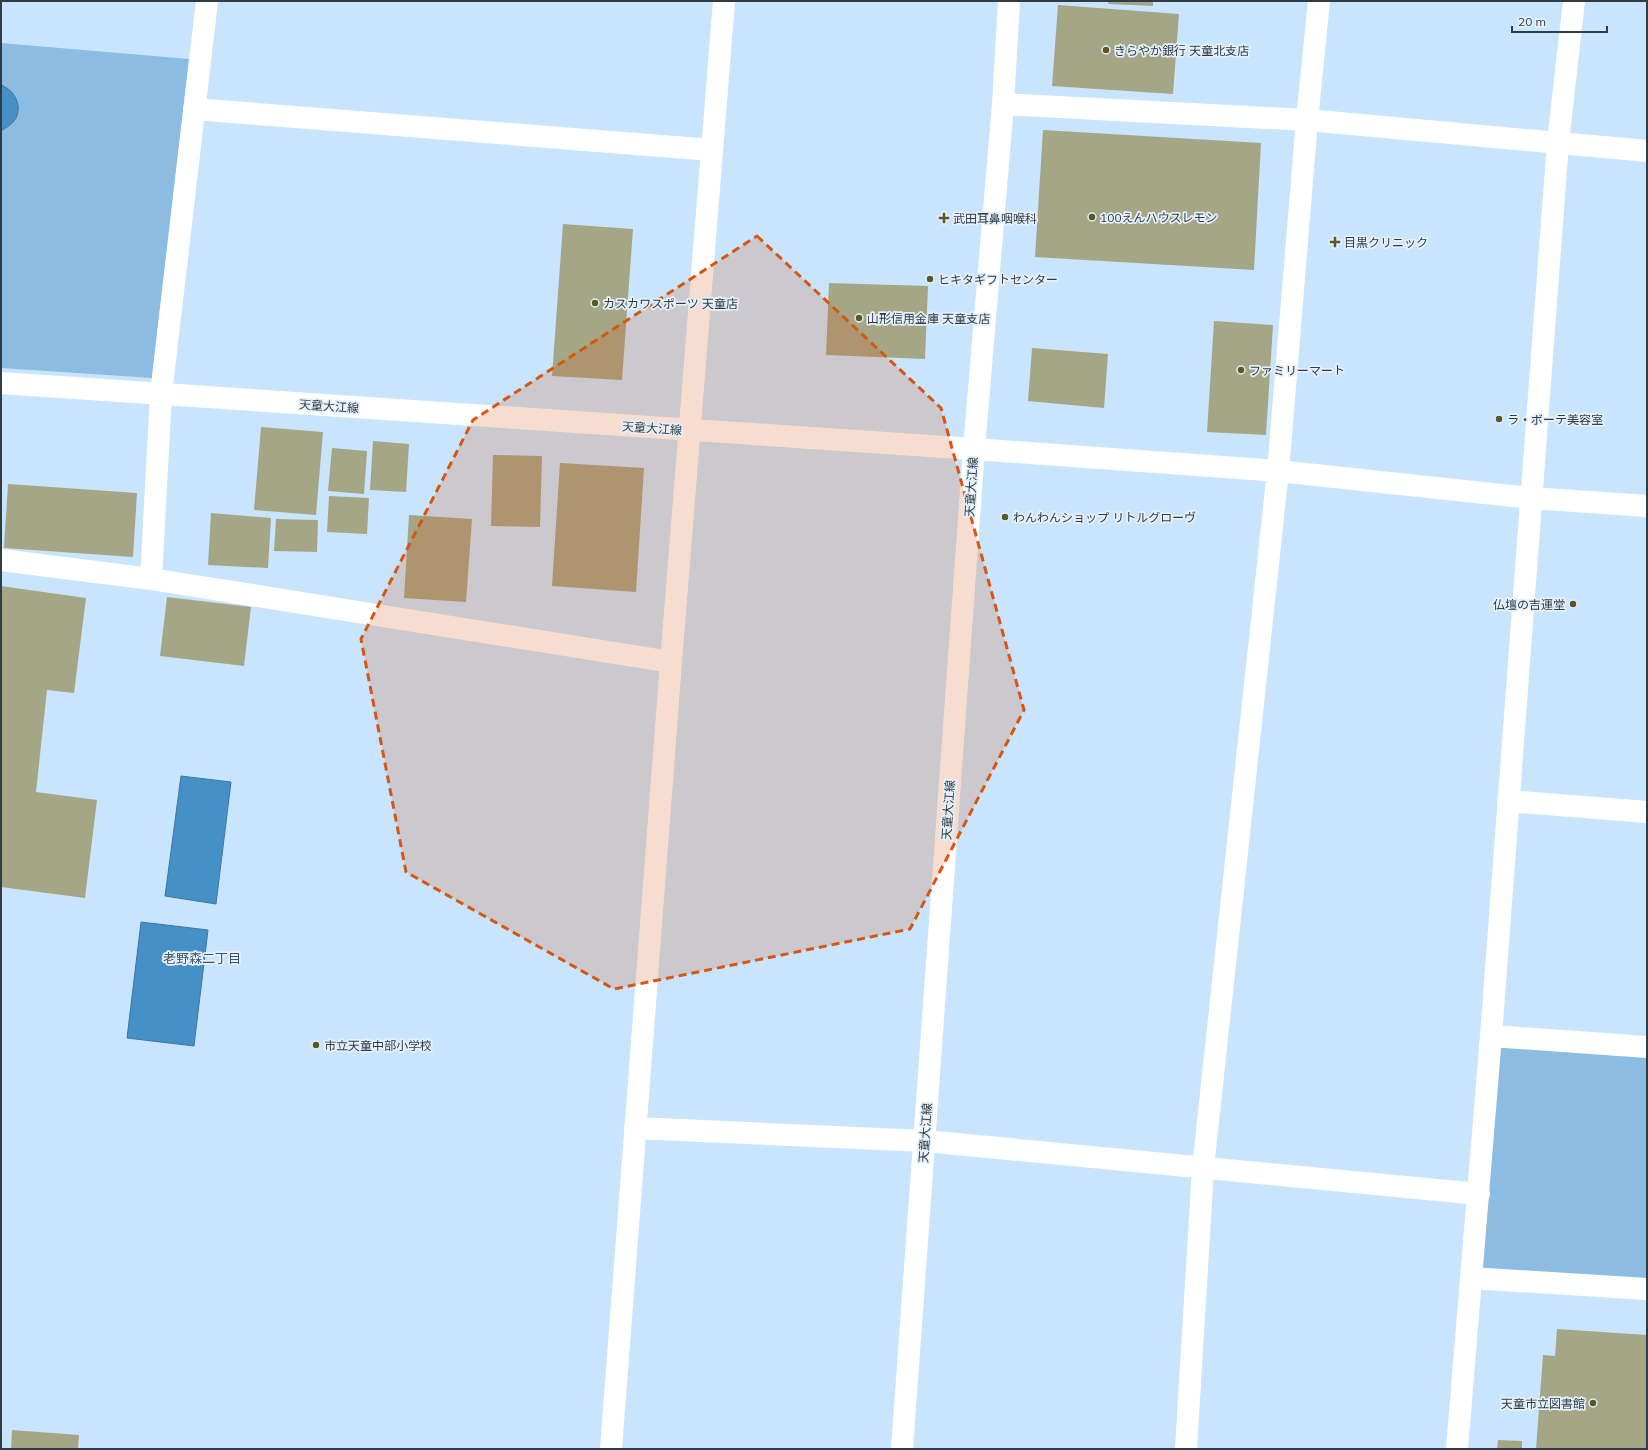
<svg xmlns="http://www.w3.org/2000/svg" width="1648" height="1450" font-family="Mulish,'Noto Sans JP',sans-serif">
<rect width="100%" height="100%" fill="#c9e5fd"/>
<path fill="#8cbce2" d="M1,43L189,59L152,378L1,368Z
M1497,1041L1647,1052V1284L1477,1274Z"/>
<path fill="#4490c7" stroke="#3e77a0" d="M1,85C15,90 24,108 14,121C11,125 5,128 1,131Z
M181,776L231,782L216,904L165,896Z
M141,922L208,930L194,1046L127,1038Z"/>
<path fill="#a5a686" d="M1109,1H1153V6L1108,4Z
M1058,5L1179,14L1173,94L1052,86Z
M1043,130L1261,143L1254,270L1035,257Z
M563,224L633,229L622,380L552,376Z
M829,283L928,286L925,359L826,355Z
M1214,321L1273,325L1266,435L1207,432Z
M1032,348L1108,354L1104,408L1028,401Z
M261,427L323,432L316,515L254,510Z
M373,441L409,444L406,492L370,490Z
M332,448L367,451L364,494L328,491Z
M493,455L542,456L540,527L491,526Z
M560,463L644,468L636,592L552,586Z
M8,484L137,493L133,557L4,548Z
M329,496L369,498L367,534L327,532Z
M211,513L271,518L268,568L208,565Z
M409,515L472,519L466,602L404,598Z
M276,519L318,520L317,552L274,551Z
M1,586L86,598L74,693L47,690L36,792L97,800L85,898L1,887Z
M167,597L251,607L244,666L160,656Z
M1557,1329L1647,1335V1449H1536L1543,1355L1555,1356Z
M12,1430L79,1435L78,1449H11Z
M1498,1440L1522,1441V1449H1497Z"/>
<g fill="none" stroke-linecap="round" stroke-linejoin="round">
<path stroke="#fff" stroke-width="22" d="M1009,1L1003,104L974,449L1278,471L1531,498L1647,506
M1003,104L1307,120L1647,151
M194,109L712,150
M1,560L151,579L671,662
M151,579L161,394L207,1
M1508,801L1647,812
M1491,1036L1647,1047
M635,1128L925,1141L1479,1194
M1471,1278L1647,1289
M611,1449L671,662L724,1
M1186,1449L1203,1168L1278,471L1307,120L1319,1
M1457,1449L1491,1036L1558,142L1574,1"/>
<path stroke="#fff" stroke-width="22" d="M1,383L974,449L902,1449"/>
</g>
<path fill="#d65612" fill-opacity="0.2" stroke="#d65612" stroke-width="3" stroke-dasharray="8 5" stroke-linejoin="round" d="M757,236L941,408L1024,710L910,929L614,989L406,872L361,639L473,420Z"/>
<g fill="#5a5926" stroke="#e5f0fa" stroke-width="1.5">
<circle cx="1106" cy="50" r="4"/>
<circle cx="1092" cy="217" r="4"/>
<path d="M942 212h4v4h4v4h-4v4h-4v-4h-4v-4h4z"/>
<path d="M1333 236h4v4h4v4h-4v4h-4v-4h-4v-4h4z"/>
<circle cx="930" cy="279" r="4"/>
<circle cx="595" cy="303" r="4"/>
<circle cx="859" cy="318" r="4"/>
<circle cx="1241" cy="370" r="4"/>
<circle cx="1499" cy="419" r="4"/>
<circle cx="1005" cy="517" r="4"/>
<circle cx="1573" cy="604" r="4"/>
<circle cx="316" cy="1045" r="4"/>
<circle cx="1593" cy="1403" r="4"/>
</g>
<g text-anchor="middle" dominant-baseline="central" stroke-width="3.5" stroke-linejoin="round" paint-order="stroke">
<g font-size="12" fill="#303c45" stroke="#e5f0fa" text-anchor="start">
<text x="1114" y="50">きらやか銀行 天童北支店</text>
<text x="1100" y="217">100えんハウスレモン</text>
<text x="953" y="218">武田耳鼻咽喉科</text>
<text x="1344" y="242">目黒クリニック</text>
<text x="938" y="279">ヒキタギフトセンター</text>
<text x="603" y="303">カスカワスポーツ 天童店</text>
<text x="867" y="318">山形信用金庫 天童支店</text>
<text x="1249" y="370">ファミリーマート</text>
<text x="1507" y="419">ラ・ボーテ美容室</text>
<text x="1013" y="517">わんわんショップ リトルグローヴ</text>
<text x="1565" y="604" text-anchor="end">仏壇の吉運堂</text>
<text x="324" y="1045">市立天童中部小学校</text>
<text x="1585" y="1403" text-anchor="end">天童市立図書館</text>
</g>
<g font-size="12" fill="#303c45" stroke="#e5f0fa">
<text transform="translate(329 406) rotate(4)">天童大江線</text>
<text transform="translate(652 428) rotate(4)">天童大江線</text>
<text transform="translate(971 487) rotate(-86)">天童大江線</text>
<text transform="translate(948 810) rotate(-86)">天童大江線</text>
<text transform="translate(925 1133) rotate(-86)">天童大江線</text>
</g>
<g font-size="13" fill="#3c5568" stroke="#e5f0fa">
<text x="202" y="958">老野森二丁目</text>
</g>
</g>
<rect width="1648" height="1450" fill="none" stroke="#303c45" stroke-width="4"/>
<path d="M1512 26v6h95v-6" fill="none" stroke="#303c45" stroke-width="2"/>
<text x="1518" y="26" font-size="12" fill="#303c45" stroke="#e5f0fa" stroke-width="3" paint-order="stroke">20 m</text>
</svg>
